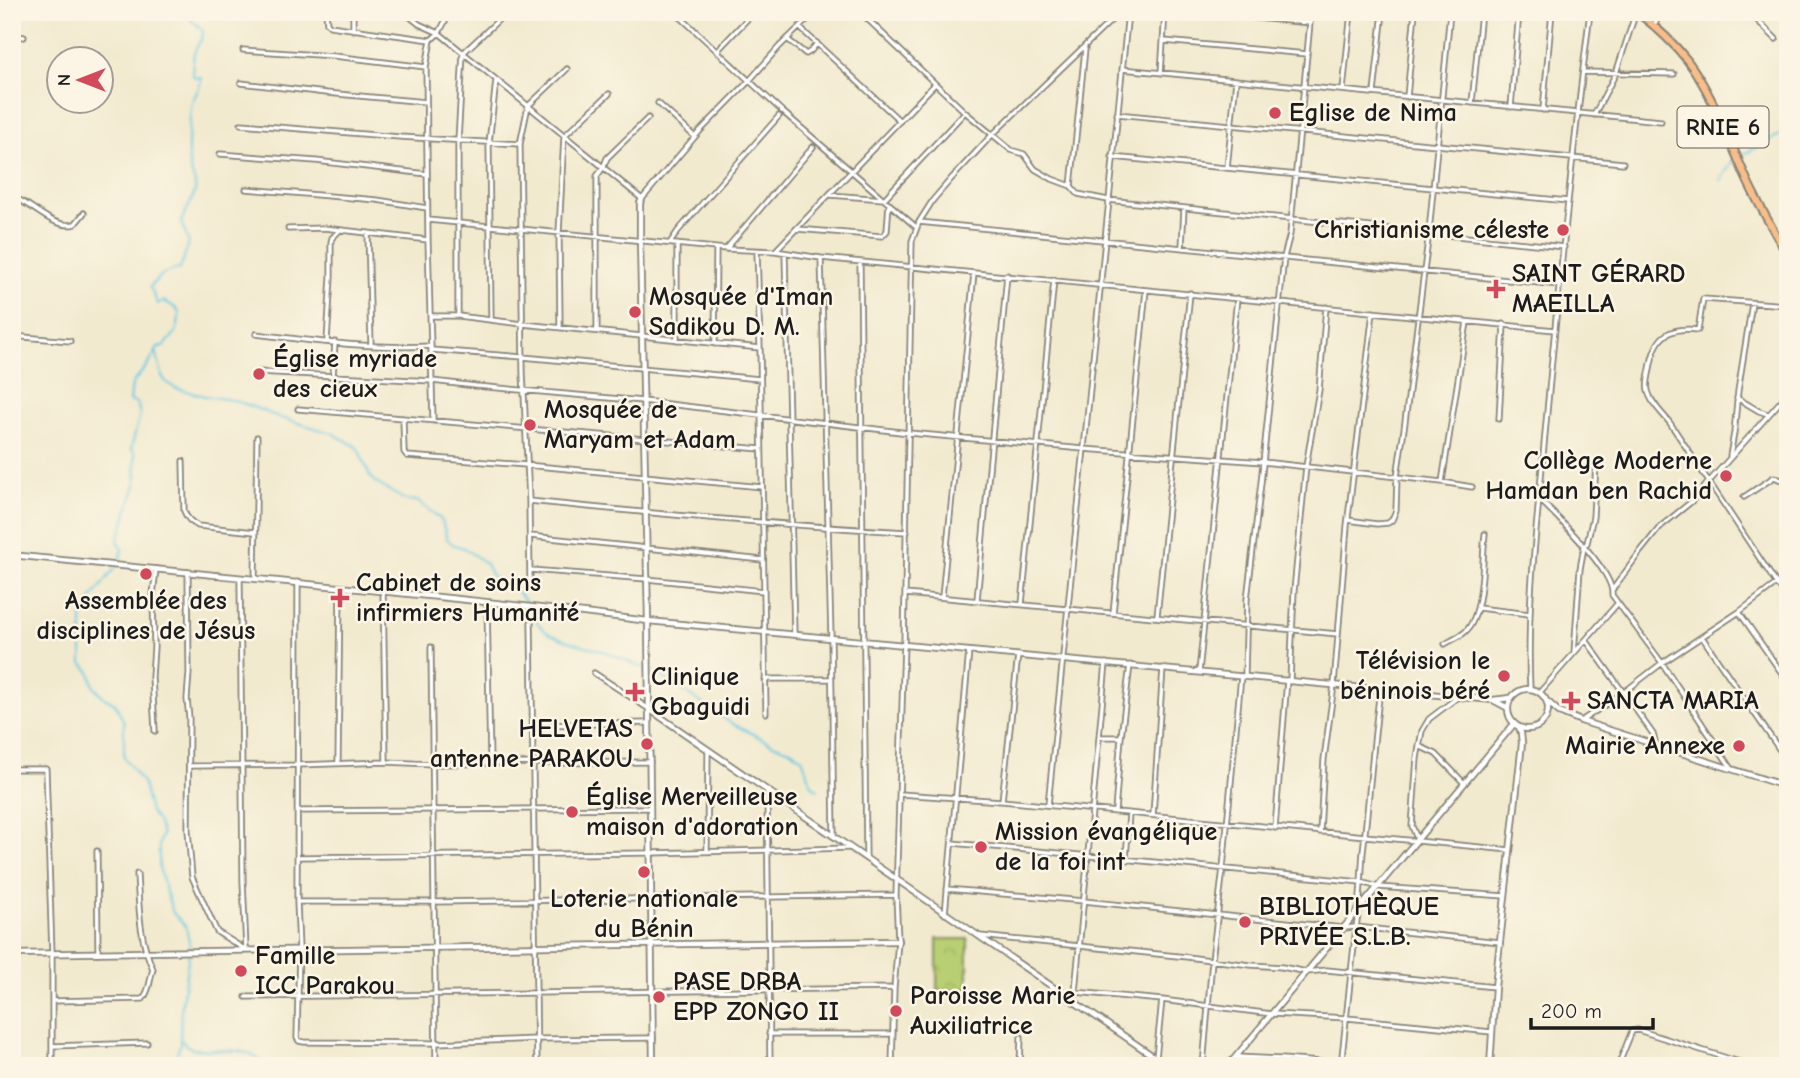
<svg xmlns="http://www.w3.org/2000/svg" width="1800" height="1078" font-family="'Comic Neue',sans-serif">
<defs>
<pattern id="park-crowns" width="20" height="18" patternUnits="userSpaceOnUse" patternTransform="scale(1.75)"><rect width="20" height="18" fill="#b9cf73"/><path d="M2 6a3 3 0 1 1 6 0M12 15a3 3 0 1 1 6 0" fill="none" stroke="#9eb163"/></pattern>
</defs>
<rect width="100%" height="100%" fill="#fcf5e5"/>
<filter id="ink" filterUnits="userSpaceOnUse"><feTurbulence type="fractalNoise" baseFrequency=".0143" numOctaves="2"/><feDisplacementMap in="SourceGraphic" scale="14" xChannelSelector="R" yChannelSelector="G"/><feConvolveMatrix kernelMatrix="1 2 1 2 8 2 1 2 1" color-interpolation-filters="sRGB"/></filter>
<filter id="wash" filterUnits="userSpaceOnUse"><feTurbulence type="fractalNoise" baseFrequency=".00686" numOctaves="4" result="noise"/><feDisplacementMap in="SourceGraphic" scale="28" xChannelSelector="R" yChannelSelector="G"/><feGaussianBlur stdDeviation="1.57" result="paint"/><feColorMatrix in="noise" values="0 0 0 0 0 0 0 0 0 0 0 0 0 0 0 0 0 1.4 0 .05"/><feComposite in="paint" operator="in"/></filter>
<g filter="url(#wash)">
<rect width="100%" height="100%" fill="#f2eacf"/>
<path fill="url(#park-crowns)" stroke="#6a7648" stroke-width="2" d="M937,939H968V990H937Z"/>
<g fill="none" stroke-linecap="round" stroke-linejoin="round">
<path stroke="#62c7e0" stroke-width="2" d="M1741,155C1758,149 1770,136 1788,133
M1720,181L1733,160
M156,351L162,376L166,382L175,388L205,396L232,400L248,405L281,418L332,433L354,445L358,449L370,476L378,484L405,500L417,501L437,516L442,521L447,539L454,545L464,548L481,560L486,564L492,576L517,592L526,602L529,609L540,626L548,633L565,640L603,651L644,668
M119,563L122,550L118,541L136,485L135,453L131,449L140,414L137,403L130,401L132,384L150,362L159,346L163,347C176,334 179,330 179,312L173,306L163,301L158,304L150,287C159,276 165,271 180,269L189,243L181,221C186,212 192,201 195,191C197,182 192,177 190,169C186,150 189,127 191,108C191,96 201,93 201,77L195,78L192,74C193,66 192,55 196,48C200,41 203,39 203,30L191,20L190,12
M115,568L89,602L82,619V663L90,672L94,687L106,699L115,703L124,722V757L143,784L150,812L157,821L162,834L159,844V867L165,889L173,913L186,927L190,946L181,1010L180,1045L172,1066
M654,671L731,723L773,744L791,750L802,758L812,785L818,790
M181,1040L187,1046L193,1049L238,1051L248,1053L271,1066"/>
</g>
</g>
<g filter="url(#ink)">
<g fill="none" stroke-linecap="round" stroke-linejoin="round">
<defs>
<path id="minor" d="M326,12L327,23L330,26L431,40
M353,12V30
M404,12L419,24L439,33L642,199L699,132L749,81L779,47L815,12
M675,12L783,112L916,227
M860,12L965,112L1011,150L1024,154L1035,169L1052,179L1071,186L1078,194L1108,200L1564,247
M1102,12L1110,20
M1191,12L1310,23
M1749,12L1776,39
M1653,25L1664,12
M799,27L900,121
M12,35L24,37
M787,39L806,54L811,51L817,43
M1164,41L1307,54
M243,50L334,56L426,67
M717,51L754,12
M1122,69L1661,121
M1583,72L1674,74
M1161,73L1165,12
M241,83L326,93L426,102
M1343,90L1351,12
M1374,93L1383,12
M1407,97L1415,12
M658,103L695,137
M1472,103L1481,12
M1511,107L1519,12
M1543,110L1552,12
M1117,114L1623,163
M1594,115L1616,73L1636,12
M241,124L400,137L520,144
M220,154L316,161L427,174
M1112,157L1568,201
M1227,168L1236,80
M1071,186L1085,49
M246,189L377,200L427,208
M830,195L884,199L965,112
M12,197C31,202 53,230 75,224L84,213
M428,220L726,249L775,251L821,258L1555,330
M919,222L1560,285
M288,229L324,228L428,240
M797,229L882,236L887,231L889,203
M368,233L371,345
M670,243L678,231L779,116
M1182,247L1184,208
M726,249L813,147
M776,250L934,85
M757,251L760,348L766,713
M785,253L794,634
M821,258L831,637L834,836
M860,262L866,858
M1788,305L1703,299L1698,330C1666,326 1655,338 1650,369C1649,376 1646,383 1648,391C1651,403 1662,413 1670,423L1776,583L1788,598
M431,316H458L523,324L760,348
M458,316V141L463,53L507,12
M491,320L489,143L496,81
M560,327L559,233L564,136L609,94
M597,331V176L603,168L607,158L648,118
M256,334C313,341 373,349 431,346
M12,336L70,341
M677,340V244
M327,341L331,277V242L332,238L340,230
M715,344L716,248
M431,350L523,357L760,379
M258,372L432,381L476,386L643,401L909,433L1083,449L1263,462L1442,482L1472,487
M333,376L335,342
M1737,398L1759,411L1768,414
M298,409L761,449
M403,418L404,452L407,456L526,465L762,487
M1499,419L1504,324
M433,421L428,240L426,67L431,40L439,33L450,12
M1730,456L1734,433L1738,391L1752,303
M183,461L184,511C187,519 191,522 198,526L255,532
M1442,482L1467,322
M1744,497L1774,477L1786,482L1788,475
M1540,500C1557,517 1615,572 1612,595L1662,663L1732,769
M529,501C655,514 781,525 907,532
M1348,520L1377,524L1388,523L1392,520L1396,510L1397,477L1405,422L1429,232L1450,12
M530,536L763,560
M530,570L647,579L764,591
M188,572L189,673L187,699L189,718L188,830L192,877L217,932L246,950
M240,578L243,881L246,950
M255,579L257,437
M298,582L297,902L299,949L297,1038L299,1041L304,1042L436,1043L537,1039L653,1038
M530,584L529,501L523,372L520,144L528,106L567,69
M1613,589L1640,552L1660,527L1691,502L1788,393
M383,591L386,762
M905,594L1338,634
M942,597L974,273
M977,600L1007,275
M487,603L490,763
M1022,604L1054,280
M1478,608L1530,614
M1739,612L1788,682
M1113,613L1146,290
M1157,616L1190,293
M531,622L537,1066
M1702,637L1788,762
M1586,640L1653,734L1656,745
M1445,644C1452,640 1459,637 1465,632C1484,615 1482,559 1485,534
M431,647L436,1066
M1574,653L1580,569L1584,547L1587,543L1593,517L1596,463
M1199,672L1237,298
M594,673L649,709
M1245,676L1247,599L1261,483L1284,257L1290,234L1311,12
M765,679H830
M1290,681L1294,591L1306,466L1319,390L1326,307
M1530,689C1526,607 1537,526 1544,445C1557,301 1572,156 1590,12
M1540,692L1618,603
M1581,721L1623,693L1662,663L1739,612L1788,575
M533,725L649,723
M155,731L152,677L154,647L153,595L156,569
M1099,737H1121
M1419,746L1436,754L1464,783
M1779,749L1788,744
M338,763L340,587
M189,766L298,765L386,762L433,764L650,762
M12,769H46L52,954V1066
M767,791L770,1066
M900,794L1002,801L1510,850
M1002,801L1018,655
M1048,805L1128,12
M299,811L650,808
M1115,811L1121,737L1130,665
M1153,815L1163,668
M1275,828L1287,680
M1320,832L1324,759L1334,685L1347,526L1373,312
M1417,839L1412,826L1417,758L1422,731L1429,719L1458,697
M952,843L1270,873L1361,882L1378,887L1505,896
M97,851L98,953
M707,851L708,750
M298,857L651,853L850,848
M1126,860L1129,813
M947,889L1084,901L1343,928L1356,927L1500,942
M297,902H433L896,895
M945,914L969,651
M980,936L1187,957L1251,965L1282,967L1307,972L1327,970L1495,987
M1075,992L1162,1000L1272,1014L1347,1018L1492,1032
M246,997L894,988
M1162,1000L1156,1058L1165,1066
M52,1001L143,999C151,988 149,981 153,969C139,939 139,907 137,874
M1074,1002L1106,663
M769,1034H893
M52,1046L147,1043
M1236,1057L1282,1059L1370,1066
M892,1066L894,988L898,941L896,895L904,644L912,241L919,222L933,200L951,179L991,136L1120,12
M1020,1066L1021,1037
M1203,1066L1212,960L1223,868L1241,676
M1341,1066L1356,927C1361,902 1361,877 1363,852C1369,798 1373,744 1380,690
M1618,1066L1632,1031L1638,1030L1752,1066"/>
<path id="tertiary" d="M642,199L640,203V240L648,621L653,1066
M12,555C224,577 437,594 648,621L1493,700
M1508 709a20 20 0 1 1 40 0a20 20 0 1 1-40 0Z
M1548,702L1559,712L1581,721L1788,787
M1508,708L1493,700L1510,698
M649,709L1156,1058
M12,954L898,941
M1228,1066L1514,724
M1490,1066L1495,987L1522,743L1521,733L1519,727"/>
<path id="primary" d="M1637,12C1655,26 1673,42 1687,60C1714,96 1729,140 1747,180C1759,206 1774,231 1788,256"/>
</defs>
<use href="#minor" stroke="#878376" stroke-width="7"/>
<use href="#tertiary" stroke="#878376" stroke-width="8"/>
<use href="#primary" stroke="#878376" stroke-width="10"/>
<use href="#minor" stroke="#fff" stroke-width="3.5"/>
<use href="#tertiary" stroke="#fff" stroke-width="4.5"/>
<use href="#primary" stroke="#f8bd89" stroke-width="6"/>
</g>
</g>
<g fill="#d1495b" stroke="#fcf5e5" stroke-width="2.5">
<circle cx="1275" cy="113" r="7"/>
<circle cx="1563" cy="230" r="7"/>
<path d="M1492.5 278.5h7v7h7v7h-7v7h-7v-7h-7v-7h7z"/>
<circle cx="635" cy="312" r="7"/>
<circle cx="259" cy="374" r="7"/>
<circle cx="530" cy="425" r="7"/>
<circle cx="1726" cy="476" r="7"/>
<circle cx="146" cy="574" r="7"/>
<path d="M336.5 587.5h7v7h7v7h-7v7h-7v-7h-7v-7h7z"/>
<circle cx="1504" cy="676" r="7"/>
<path d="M631.5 681.5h7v7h7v7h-7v7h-7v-7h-7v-7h7z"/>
<path d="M1567.5 690.5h7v7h7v7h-7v7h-7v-7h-7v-7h7z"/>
<circle cx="647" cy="744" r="7"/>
<circle cx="1739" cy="746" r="7"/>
<circle cx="572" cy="812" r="7"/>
<circle cx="981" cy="847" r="7"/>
<circle cx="644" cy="872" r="7"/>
<circle cx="1245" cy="922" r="7"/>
<circle cx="241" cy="971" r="7"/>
<circle cx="659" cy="997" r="7"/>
<circle cx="896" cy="1011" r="7"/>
</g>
<g text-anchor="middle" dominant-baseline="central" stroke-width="5" stroke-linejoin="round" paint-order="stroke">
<rect fill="#fcf5e5" stroke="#5f5d58" stroke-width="2" x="1677.5" y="106.5" width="91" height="41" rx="5"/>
<g font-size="24" font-weight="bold" fill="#1c1c1c">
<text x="1723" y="127">RNIE 6</text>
</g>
<g font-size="26" font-weight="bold" fill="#1c1c1c" stroke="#fcf5e5" text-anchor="start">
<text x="1289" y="113">Eglise de Nima</text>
<text x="1549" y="230" text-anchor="end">Christianisme céleste</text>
<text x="1512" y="274">SAINT GÉRARD<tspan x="1512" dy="30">MAEILLA</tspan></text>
<text x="649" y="297">Mosquée d'Iman<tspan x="649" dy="30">Sadikou D. M.</tspan></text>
<text x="273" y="359">Église myriade<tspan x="273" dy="30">des cieux</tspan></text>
<text x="544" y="410">Mosquée de<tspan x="544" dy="30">Maryam et Adam</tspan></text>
<text x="1712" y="461" text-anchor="end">Collège Moderne<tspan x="1712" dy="30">Hamdan ben Rachid</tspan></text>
<text x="356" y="583">Cabinet de soins<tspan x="356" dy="30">infirmiers Humanité</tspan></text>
<text x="146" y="601" text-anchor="middle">Assemblée des<tspan x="146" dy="30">disciplines de Jésus</tspan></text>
<text x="1490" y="661" text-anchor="end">Télévision le<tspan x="1490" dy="30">béninois béré</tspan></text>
<text x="651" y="677">Clinique<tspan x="651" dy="30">Gbaguidi</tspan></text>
<text x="1587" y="701">SANCTA MARIA</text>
<text x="633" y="729" text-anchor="end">HELVETAS<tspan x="633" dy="30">antenne PARAKOU</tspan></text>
<text x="1725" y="746" text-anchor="end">Mairie Annexe</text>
<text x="586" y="797">Église Merveilleuse<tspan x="586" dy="30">maison d'adoration</tspan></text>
<text x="995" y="832">Mission évangélique<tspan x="995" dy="30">de la foi int</tspan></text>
<text x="644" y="899" text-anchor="middle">Loterie nationale<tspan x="644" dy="30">du Bénin</tspan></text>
<text x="1259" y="907">BIBLIOTHÈQUE<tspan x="1259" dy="30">PRIVÉE S.L.B.</tspan></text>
<text x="255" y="956">Famille<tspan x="255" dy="30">ICC Parakou</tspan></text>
<text x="673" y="982">PASE DRBA<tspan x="673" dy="30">EPP ZONGO II</tspan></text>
<text x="910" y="996">Paroisse Marie<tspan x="910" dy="30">Auxiliatrice</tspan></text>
</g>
</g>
<rect width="1800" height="1078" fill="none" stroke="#fcf5e5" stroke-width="42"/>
<g transform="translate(80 80) rotate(270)"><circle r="33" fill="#fcf5e5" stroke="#a29e95" stroke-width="2"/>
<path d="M0-5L12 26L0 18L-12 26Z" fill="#d1495b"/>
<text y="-10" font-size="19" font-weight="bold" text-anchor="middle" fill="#1c1c1c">N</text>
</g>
<path d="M1531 1018v10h122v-10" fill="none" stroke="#1c1c1c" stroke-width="3.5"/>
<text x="1541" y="1018" font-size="21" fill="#1c1c1c" stroke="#fcf5e5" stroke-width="5" paint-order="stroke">200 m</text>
</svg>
